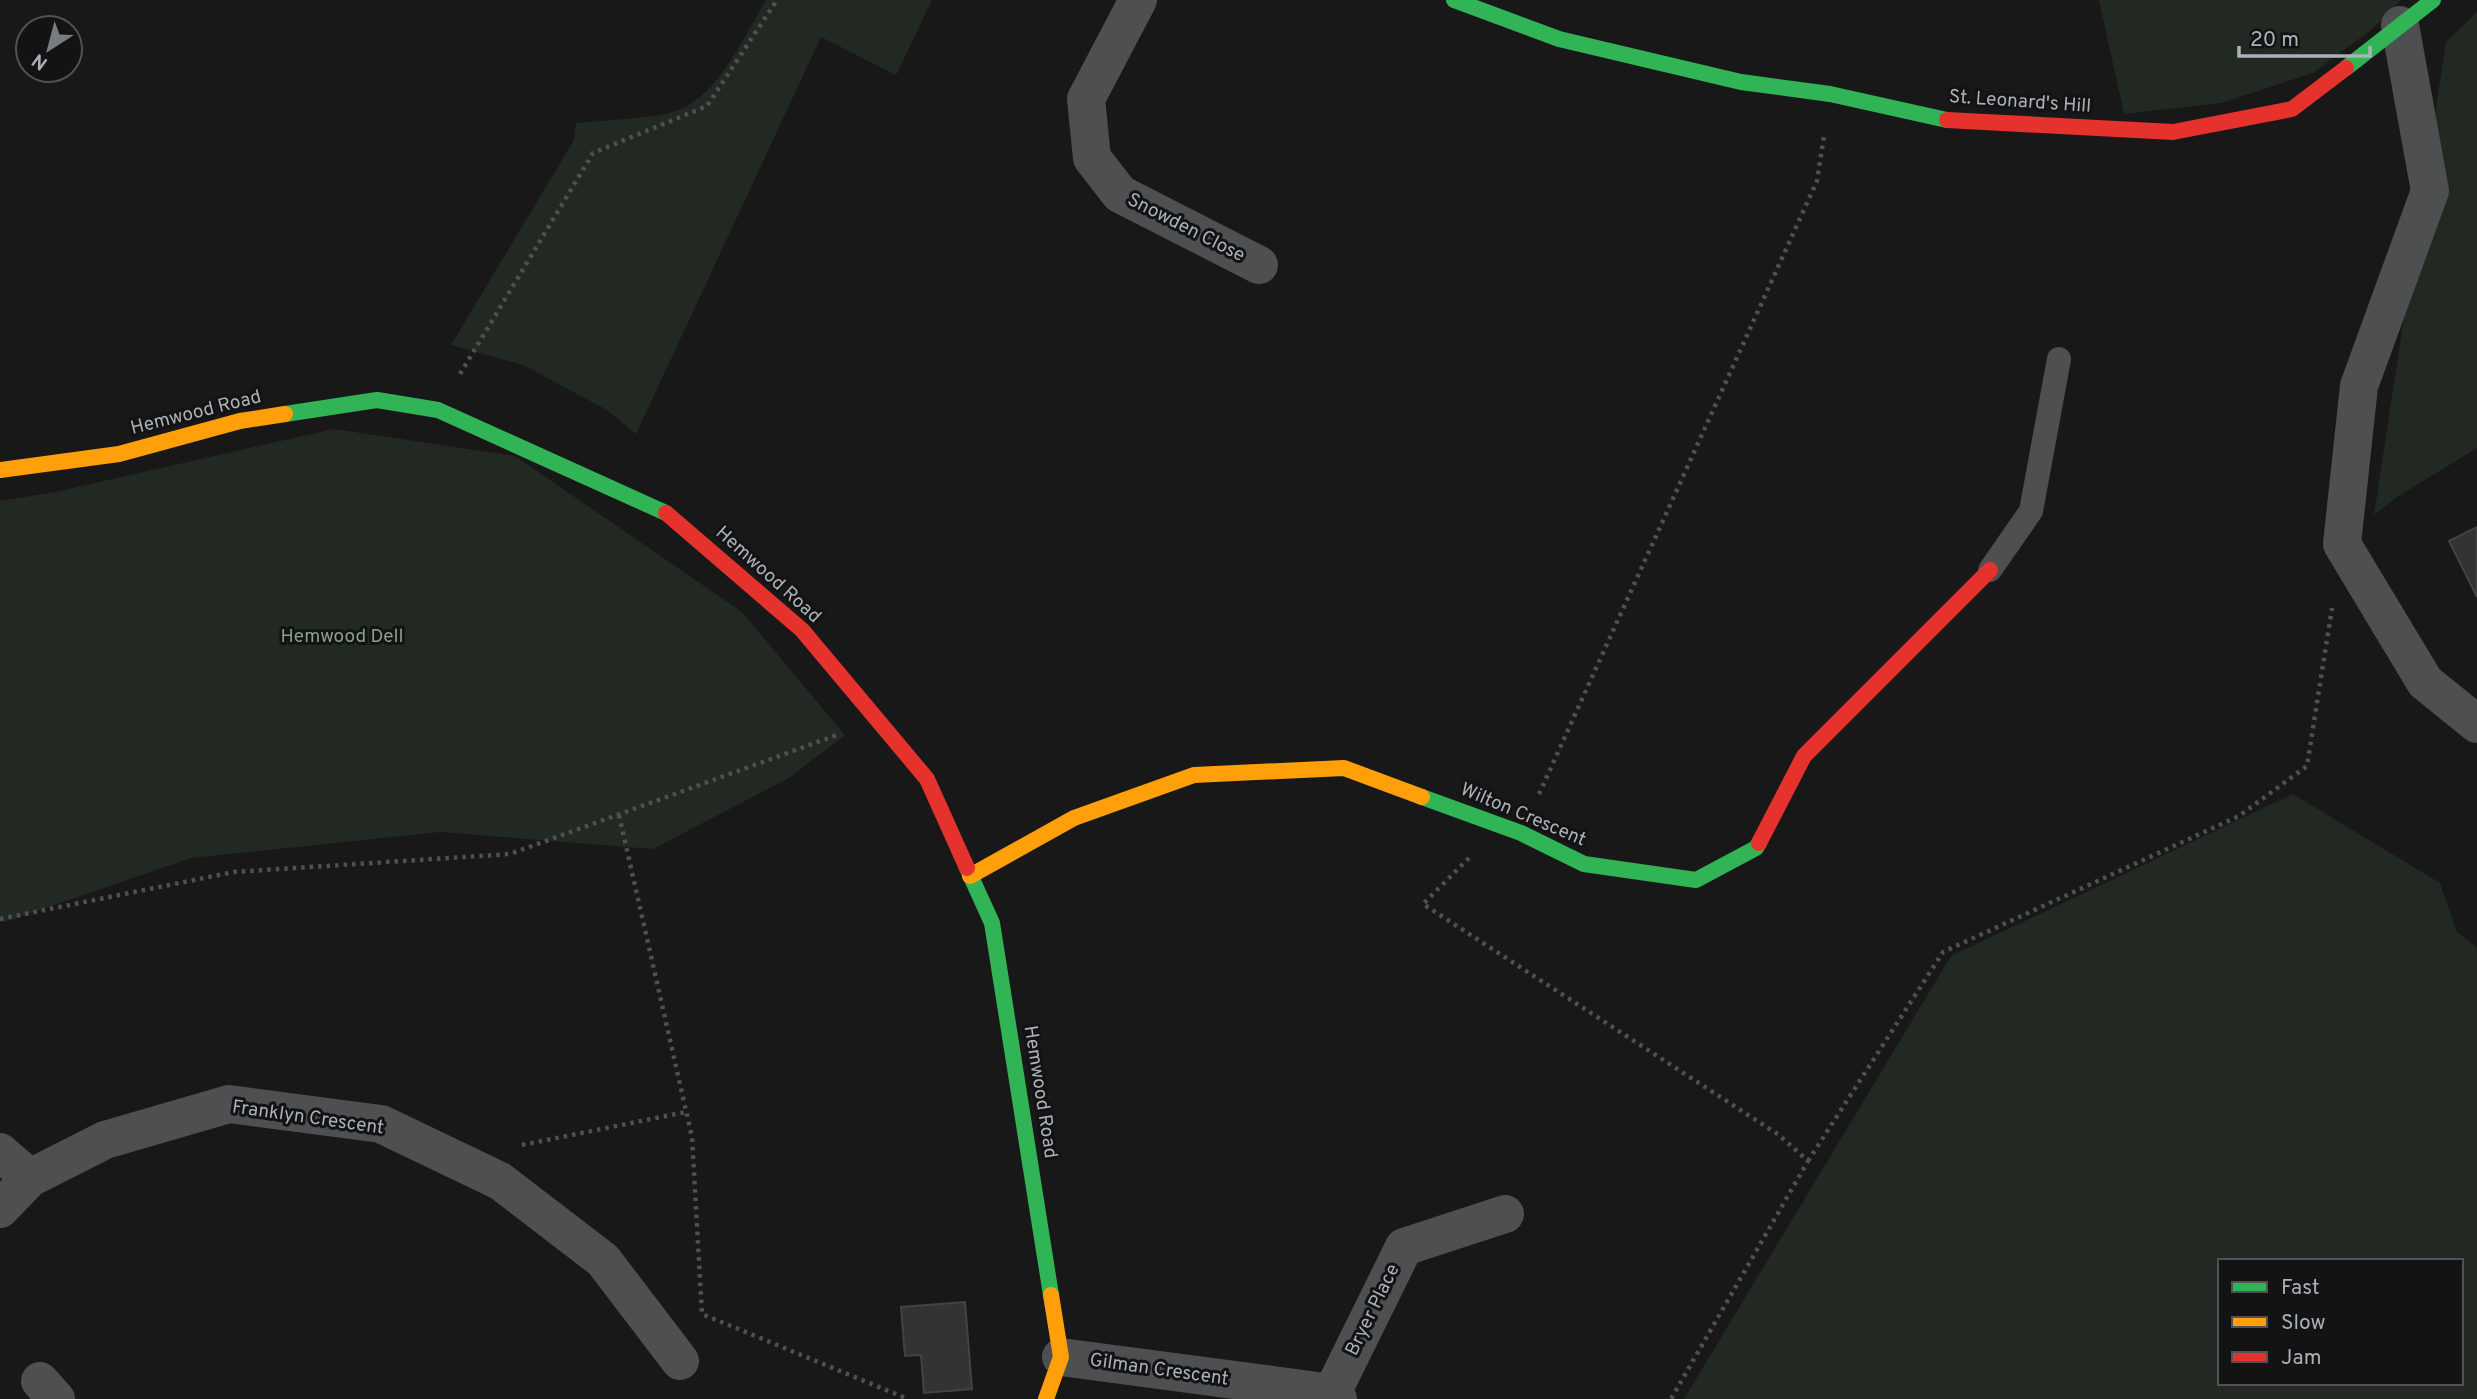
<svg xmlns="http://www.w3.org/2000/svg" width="2477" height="1399" font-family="Overpass,sans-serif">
<rect width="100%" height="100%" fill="#181819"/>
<path fill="#222923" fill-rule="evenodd" d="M766,0H932L896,75L821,37L636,434L607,410L523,365L451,345L574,140L576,123C604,120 655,119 679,110C720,93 744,36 766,0Z
M2099,0H2401L2371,30L2313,73L2221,103L2124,114Z
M2477,12V448L2394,499L2374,515L2446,42Z
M334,429L515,456L742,612L845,735L789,778L653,849L440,832L191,858L5,922L0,921V501L55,492Z
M2293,794L2440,883L2457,932L2477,948V1399H1684L1951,956ZM2220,1261H2461V1383H2220Z"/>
<path fill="#333334" stroke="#414345" stroke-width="2" d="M2477,527V597L2449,541Z
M965,1302L972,1389L924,1393L921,1355L905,1356L901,1307Z"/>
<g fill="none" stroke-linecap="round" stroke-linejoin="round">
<path stroke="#4e5052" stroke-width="4.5" stroke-dasharray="3.5 5" stroke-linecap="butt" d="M460,374L593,153L707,106L777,0
M1539,794L1817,181L1824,136
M619,815L692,1137L702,1314L908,1399
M1469,858L1423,904L1779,1135L1808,1161L1671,1399
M0,919L234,872L510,854L837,735
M522,1145L686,1112
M1808,1161L1943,952L2239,816L2307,766L2332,608"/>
<path stroke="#4d4f51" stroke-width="24" d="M1990,570L2031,511L2059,359"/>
<path stroke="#4d4f51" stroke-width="38" d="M1138,0L1086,99L1092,158L1120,194L1259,265
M2400,25L2430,191L2359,386L2342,544L2425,682L2477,724
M0,1152L30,1178
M0,1209L30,1178L105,1140L229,1104L381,1124L500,1181L603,1260L680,1361
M1061,1357L1332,1393L1338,1399
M40,1381L56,1399
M1332,1393L1404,1247L1505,1214"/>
<path stroke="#30b455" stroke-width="16" d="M1454,0L1559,39L1741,82L1830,94L1947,120
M2346,68L2433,0
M285,414L377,400L438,410L666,513
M1422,797L1521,833L1584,864L1696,880L1756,848L1759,843
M967,868L992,923L1051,1295"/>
<path stroke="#ff9f0a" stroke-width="16" d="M0,470L119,454L240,421L285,414
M970,876L1074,818L1194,775L1344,768L1422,797
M1046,1399L1061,1357L1051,1295"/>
<path stroke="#e5322d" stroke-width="16" d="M1947,120L2173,132L2292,109L2346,68
M666,513L802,630L927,779L967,868
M1759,843L1804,756L1990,570"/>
</g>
<g text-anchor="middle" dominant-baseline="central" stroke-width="6" stroke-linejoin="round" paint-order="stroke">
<g font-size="19" fill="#abb1b8" stroke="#131314">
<text transform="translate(2020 102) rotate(4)">St. Leonard's Hill</text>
<text transform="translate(1186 228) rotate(27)">Snowden Close</text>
<text transform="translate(196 413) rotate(-14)">Hemwood Road</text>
<text transform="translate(768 575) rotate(42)">Hemwood Road</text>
<text transform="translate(1523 815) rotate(23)">Wilton Crescent</text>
<text transform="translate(1040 1092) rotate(81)">Hemwood Road</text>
<text transform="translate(308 1118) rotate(8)">Franklyn Crescent</text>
<text transform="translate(1373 1310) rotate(-64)">Bryer Place</text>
<text transform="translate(1159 1370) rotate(8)">Gilman Crescent</text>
</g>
<g font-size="19" fill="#87a283" stroke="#131314">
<text x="342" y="637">Hemwood Dell</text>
</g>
</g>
<rect x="2218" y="1259" width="245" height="126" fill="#131314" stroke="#505256" stroke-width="2"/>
<rect x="2232" y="1282" width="35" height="10" fill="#30b455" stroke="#505256" stroke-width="2"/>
<text x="2281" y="1294" font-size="21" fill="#abb1b8">Fast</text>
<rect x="2232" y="1317" width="35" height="10" fill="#ff9f0a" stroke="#505256" stroke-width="2"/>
<text x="2281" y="1329" font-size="21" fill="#abb1b8">Slow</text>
<rect x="2232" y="1352" width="35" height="10" fill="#e5322d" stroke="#505256" stroke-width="2"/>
<text x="2281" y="1364" font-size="21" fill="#abb1b8">Jam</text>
<g transform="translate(49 49) rotate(216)"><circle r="33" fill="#131314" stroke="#505256" stroke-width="2"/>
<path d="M0-5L12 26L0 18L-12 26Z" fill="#787b80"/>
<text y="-10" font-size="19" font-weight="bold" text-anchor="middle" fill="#abb1b8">N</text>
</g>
<path d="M2239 46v10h131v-10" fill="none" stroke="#abb1b8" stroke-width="3.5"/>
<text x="2250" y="46" font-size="21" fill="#abb1b8" stroke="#131314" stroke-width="5" paint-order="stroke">20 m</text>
</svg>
